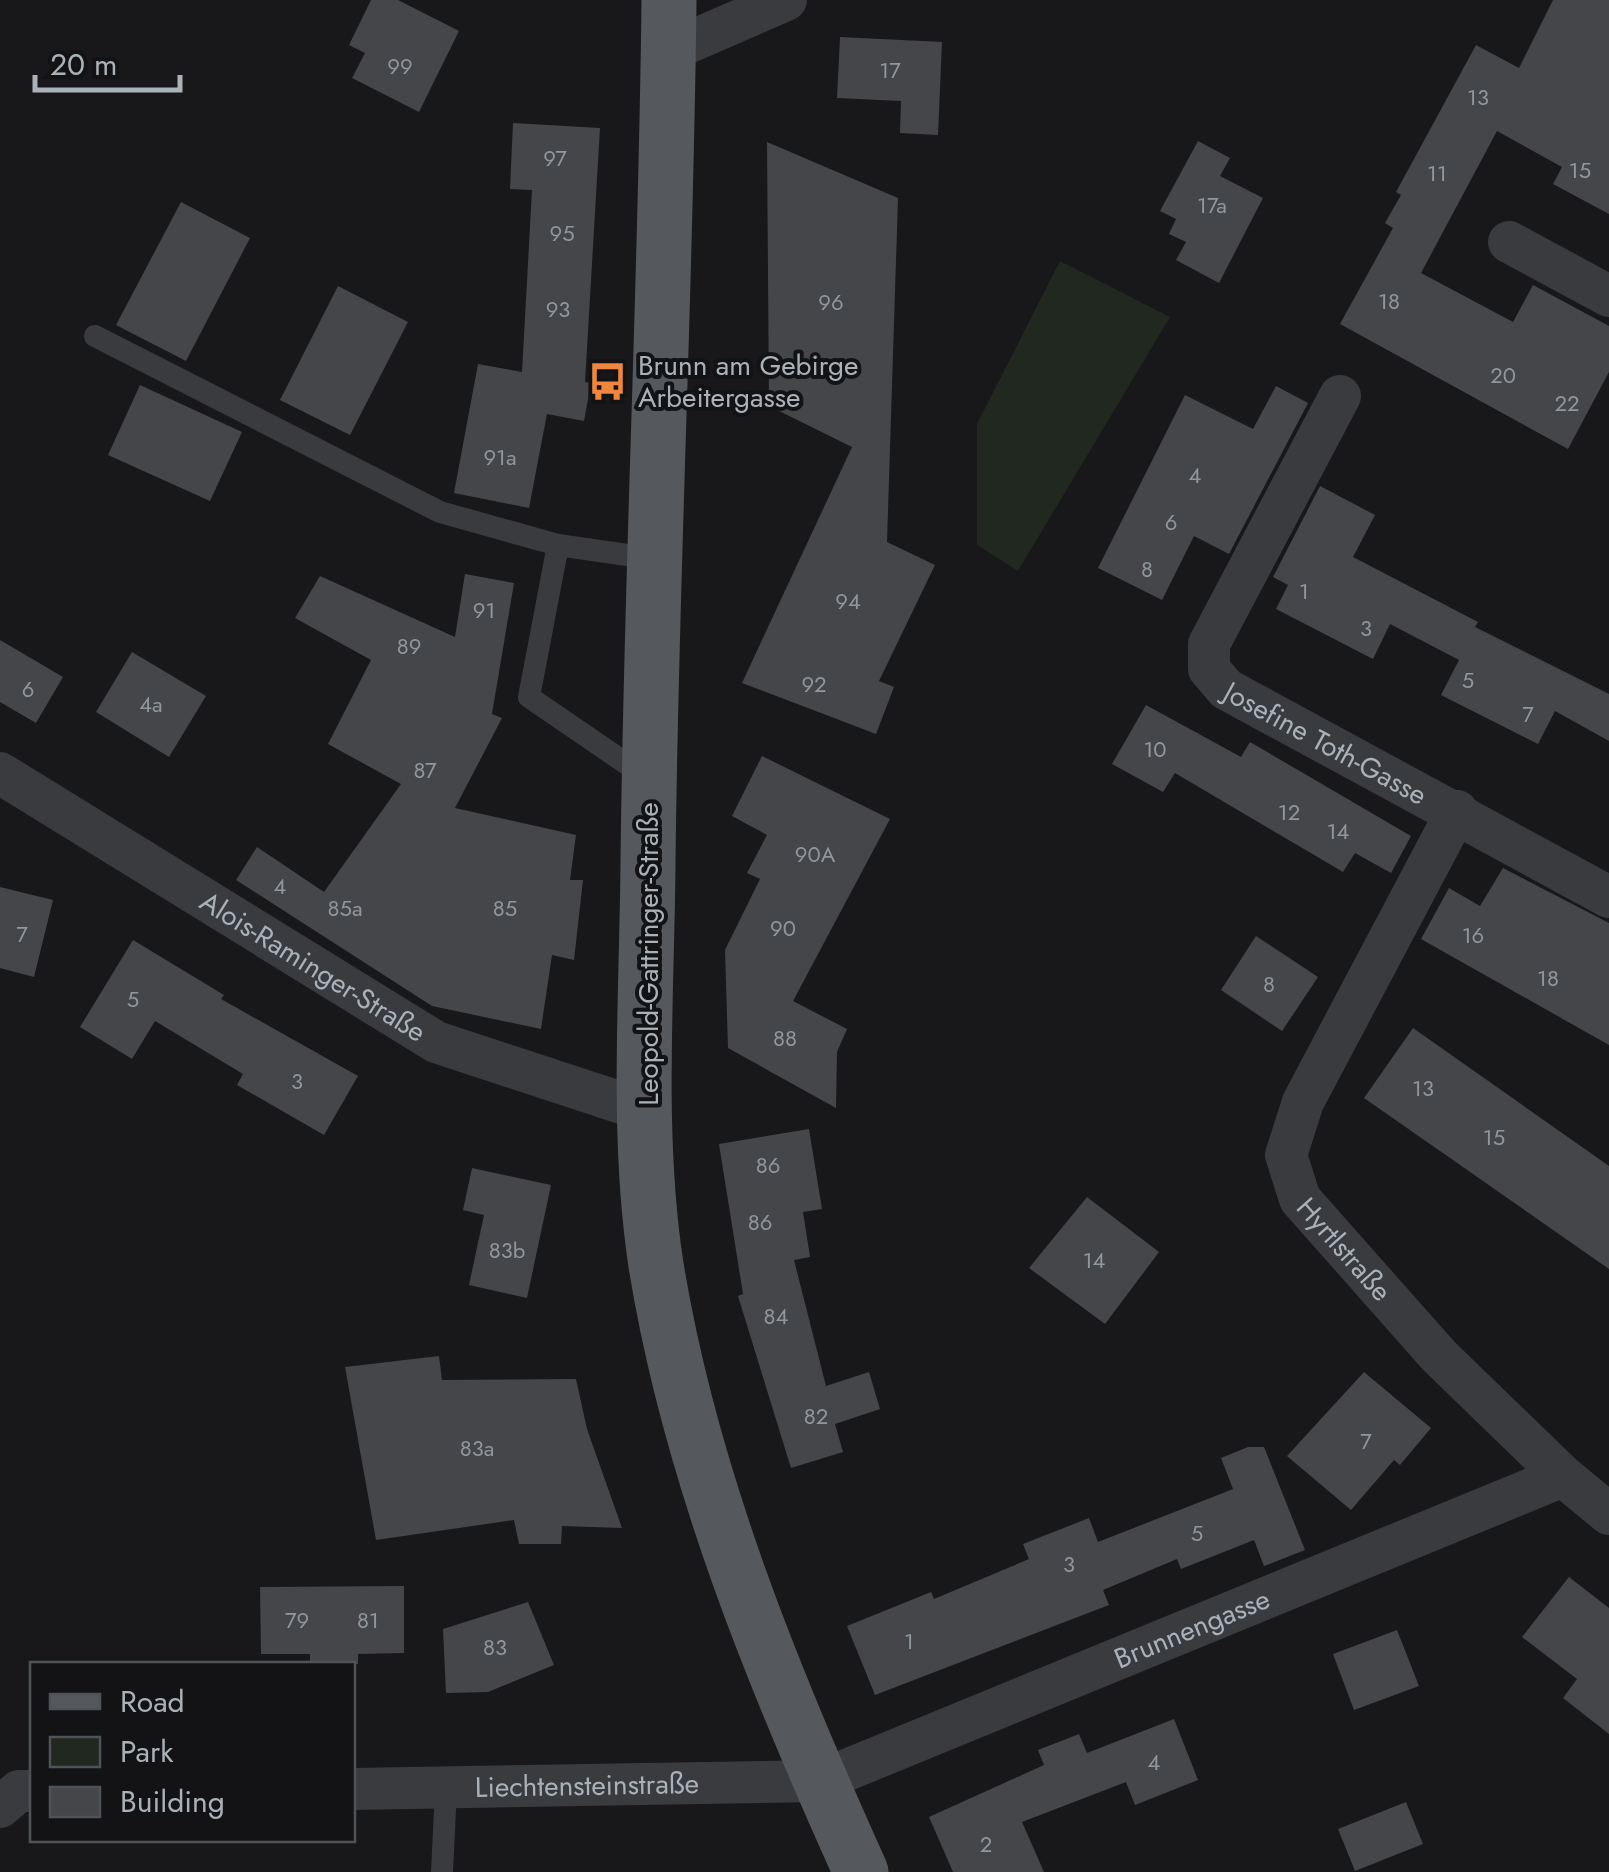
<svg xmlns="http://www.w3.org/2000/svg" width="1609" height="1872" font-family="Jost,sans-serif">
<rect width="100%" height="100%" fill="#18181a"/>
<path fill="#202820" d="M1060,261L1170,317L1018,571L977,545V424Z"/>
<path fill="#44464a" d="M371,0H398L459,31L419,112L352,78L365,53L349,45Z
M1553,0H1609V214L1553,184L1562,167L1497,131L1421,273L1513,322L1533,285L1609,326V372L1568,449L1340,324L1393,228L1385,223L1401,195L1396,192L1476,45L1519,68Z
M840,37L942,42L938,135L900,133L901,101L837,98Z
M513,123L600,128L585,382L591,383L584,421L547,414L529,508L454,493L478,364L522,372L532,190L510,189Z
M1198,141L1230,158L1220,176L1263,198L1219,283L1176,260L1186,242L1169,234L1176,219L1160,211Z
M767,142L898,198L887,542L935,565L879,681L894,687L876,734L742,683L852,447L769,406Z
M181,202L250,238L186,361L116,325Z
M338,286L408,322L350,435L280,400Z
M140,385L242,432L210,501L108,455Z
M1276,386L1308,403L1229,554L1194,536L1162,600L1098,568L1185,395L1253,429Z
M1320,486L1375,515L1353,557L1478,622L1475,627L1609,694V741L1555,711L1538,744L1441,695L1459,660L1390,624L1373,659L1276,609L1288,585L1273,577Z
M465,574L514,583L492,714L502,718L455,808L576,835L570,880H583L574,960L552,955L541,1029L432,1006L236,880L257,847L324,892L401,784L328,744L371,660L295,618L320,576L455,637Z
M0,640L63,677L36,723L0,702Z
M132,652L206,696L169,757L96,712Z
M1146,705L1241,757L1250,742L1411,836L1391,873L1355,853L1343,872L1175,773L1163,792L1112,764Z
M762,756L890,819L793,1001L847,1029L837,1052L836,1108L728,1048L725,950L760,879L747,873L767,835L732,816Z
M1503,868L1609,923V1045L1421,939L1449,888L1480,906Z
M0,887L53,900L34,977L0,968Z
M1256,936L1318,977L1282,1031L1221,990Z
M133,940L224,995L221,999L358,1076L324,1135L237,1085L243,1074L155,1021L132,1059L80,1027Z
M1413,1028L1609,1166V1269L1364,1098Z
M809,1129L822,1209L803,1212L810,1257L794,1260L826,1386L869,1372L880,1409L835,1424L843,1452L791,1468L738,1296L743,1294L719,1144Z
M472,1168L551,1185L527,1298L469,1285L484,1215L463,1210Z
M1087,1197L1159,1252L1105,1324L1029,1268Z
M439,1356L442,1380L576,1379L587,1429L622,1528L562,1526L561,1544H519L514,1520L376,1540L345,1367Z
M1364,1372L1431,1428L1400,1465L1394,1460L1351,1510L1287,1456Z
M1248,1447H1264L1305,1550L1264,1566L1254,1540L1181,1569L1177,1559L1103,1590L1109,1605L875,1695L847,1626L931,1592L934,1599L1029,1559L1023,1544L1089,1518L1098,1542L1233,1489L1221,1458Z
M1569,1577L1609,1608V1734L1563,1698L1577,1679L1522,1637Z
M404,1586V1653L358,1654V1664H310V1654H261L260,1587Z
M528,1602L554,1665L488,1692L446,1693L443,1629Z
M1397,1630L1419,1686L1354,1710L1333,1654Z
M1174,1719L1198,1780L1135,1805L1126,1782L1022,1822L1044,1872H953L929,1817L1044,1765L1038,1750L1079,1734L1087,1753Z
M1406,1802L1423,1844L1355,1871L1338,1829Z"/>
<g fill="none" stroke-linecap="round" stroke-linejoin="round">
<path stroke="#393b3f" stroke-width="22" d="M95,336L440,512L558,545L655,559
M558,545L529,697L646,777
M442,1872L446,1788"/>
<g stroke="#393b3f" stroke-width="42">
<path d="M669,51L786,0"/>
<path d="M1509,242L1609,296"/>
<path id="s1" d="M1340,396L1209,644V669L1226,689L1609,897"/>
<path id="s2" d="M0,773L436,1042L646,1111"/>
<path id="s3" d="M1457,811L1303,1102L1286,1155L1300,1199L1439,1356L1563,1476L1609,1514"/>
<path id="s4" d="M352,1789L820,1781L1563,1476"/>
<path d="M0,1807L19,1791H32"/>
</g>
<path stroke="#55595e" stroke-width="55" d="M669,0C666,288 651,575 648,863C647,995 636,1134 656,1265C690,1475 774,1680 861,1872"/>
</g>
<defs>
<symbol id="bus-bare" viewBox="-9 -9 18 18"><path d="M-5-6H5V4H4V6H2V4H-2V6H-4V4H-5ZM-3.5-4V0h7V-4ZM-3.5 1.2v1.5H-2V1.2ZM2 1.2v1.5H3.5V1.2Z" fill="#ee873b" stroke="#131315" stroke-width="2.5" paint-order="stroke"/></symbol>
</defs>
<g fill-rule="evenodd">
<use href="#bus-bare" x="580" y="354" width="55" height="55"/>
</g>
<g text-anchor="middle" dominant-baseline="central" stroke-width="8" stroke-linejoin="round" paint-order="stroke">
<g font-size="22" fill="#90979d">
<text x="400" y="66">99</text>
<text x="890" y="70">17</text>
<text x="1478" y="97">13</text>
<text x="555" y="158">97</text>
<text x="1580" y="170">15</text>
<text x="1437" y="173">11</text>
<text x="1212" y="205">17a</text>
<text x="562" y="233">95</text>
<text x="1389" y="301">18</text>
<text x="831" y="302">96</text>
<text x="558" y="309">93</text>
<text x="1503" y="375">20</text>
<text x="1567" y="403">22</text>
<text x="500" y="457">91a</text>
<text x="1195" y="475">4</text>
<text x="1171" y="522">6</text>
<text x="1147" y="569">8</text>
<text x="1304" y="591">1</text>
<text x="848" y="601">94</text>
<text x="484" y="610">91</text>
<text x="1366" y="628">3</text>
<text x="409" y="646">89</text>
<text x="1468" y="680">5</text>
<text x="814" y="684">92</text>
<text x="28" y="689">6</text>
<text x="151" y="704">4a</text>
<text x="1528" y="714">7</text>
<text x="1155" y="749">10</text>
<text x="425" y="770">87</text>
<text x="1289" y="812">12</text>
<text x="1338" y="831">14</text>
<text x="815" y="854">90A</text>
<text x="280" y="886">4</text>
<text x="345" y="908">85a</text>
<text x="505" y="908">85</text>
<text x="783" y="928">90</text>
<text x="22" y="934">7</text>
<text x="1473" y="935">16</text>
<text x="1548" y="978">18</text>
<text x="1269" y="984">8</text>
<text x="133" y="999">5</text>
<text x="785" y="1038">88</text>
<text x="297" y="1081">3</text>
<text x="1423" y="1088">13</text>
<text x="1494" y="1137">15</text>
<text x="768" y="1165">86</text>
<text x="760" y="1222">86</text>
<text x="507" y="1250">83b</text>
<text x="1094" y="1260">14</text>
<text x="776" y="1316">84</text>
<text x="816" y="1416">82</text>
<text x="1366" y="1441">7</text>
<text x="477" y="1448">83a</text>
<text x="1197" y="1533">5</text>
<text x="1069" y="1564">3</text>
<text x="297" y="1620">79</text>
<text x="368" y="1620">81</text>
<text x="909" y="1641">1</text>
<text x="495" y="1647">83</text>
<text x="1154" y="1762">4</text>
<text x="986" y="1844">2</text>
</g>
<g font-size="28" fill="#aab2b9" stroke="#131315" text-anchor="start">
<text x="638" y="365">Brunn am Gebirge<tspan x="638" dy="32">Arbeitergasse</tspan></text>
</g>
<g font-size="28" fill="#aab2b9" stroke="#131315">
<text stroke="none"><textPath href="#s1" startOffset="445">Josefine Toth-Gasse</textPath></text>
<text transform="translate(648 954) rotate(-90)">Leopold-Gattringer-Straße</text>
<text stroke="none"><textPath href="#s2" startOffset="368">Alois-Raminger-Straße</textPath></text>
<text stroke="none"><textPath href="#s3" startOffset="498">Hyrtlstraße</textPath></text>
<text stroke="none"><textPath href="#s4" startOffset="870">Brunnengasse</textPath></text>
<text stroke="none"><textPath href="#s4" startOffset="235">Liechtensteinstraße</textPath></text>
</g>
</g>
<rect x="30" y="1662" width="325" height="180" fill="#131315" stroke="#4f5357" stroke-width="2.5"/>
<rect x="50" y="1694" width="50" height="15" fill="#55595e" stroke="#4f5357" stroke-width="2.5"/>
<text x="120" y="1712" font-size="30" fill="#aab2b9">Road</text>
<rect x="50" y="1737" width="50" height="30" fill="#202820" stroke="#4f5357" stroke-width="2.5"/>
<text x="120" y="1762" font-size="30" fill="#aab2b9">Park</text>
<rect x="50" y="1787" width="50" height="30" fill="#44464a" stroke="#4f5357" stroke-width="2.5"/>
<text x="120" y="1812" font-size="30" fill="#aab2b9">Building</text>
<path d="M35 75v15h145v-15" fill="none" stroke="#aab2b9" stroke-width="5"/>
<text x="50" y="75" font-size="30" fill="#aab2b9" stroke="#131315" stroke-width="8" paint-order="stroke">20 m</text>
</svg>
